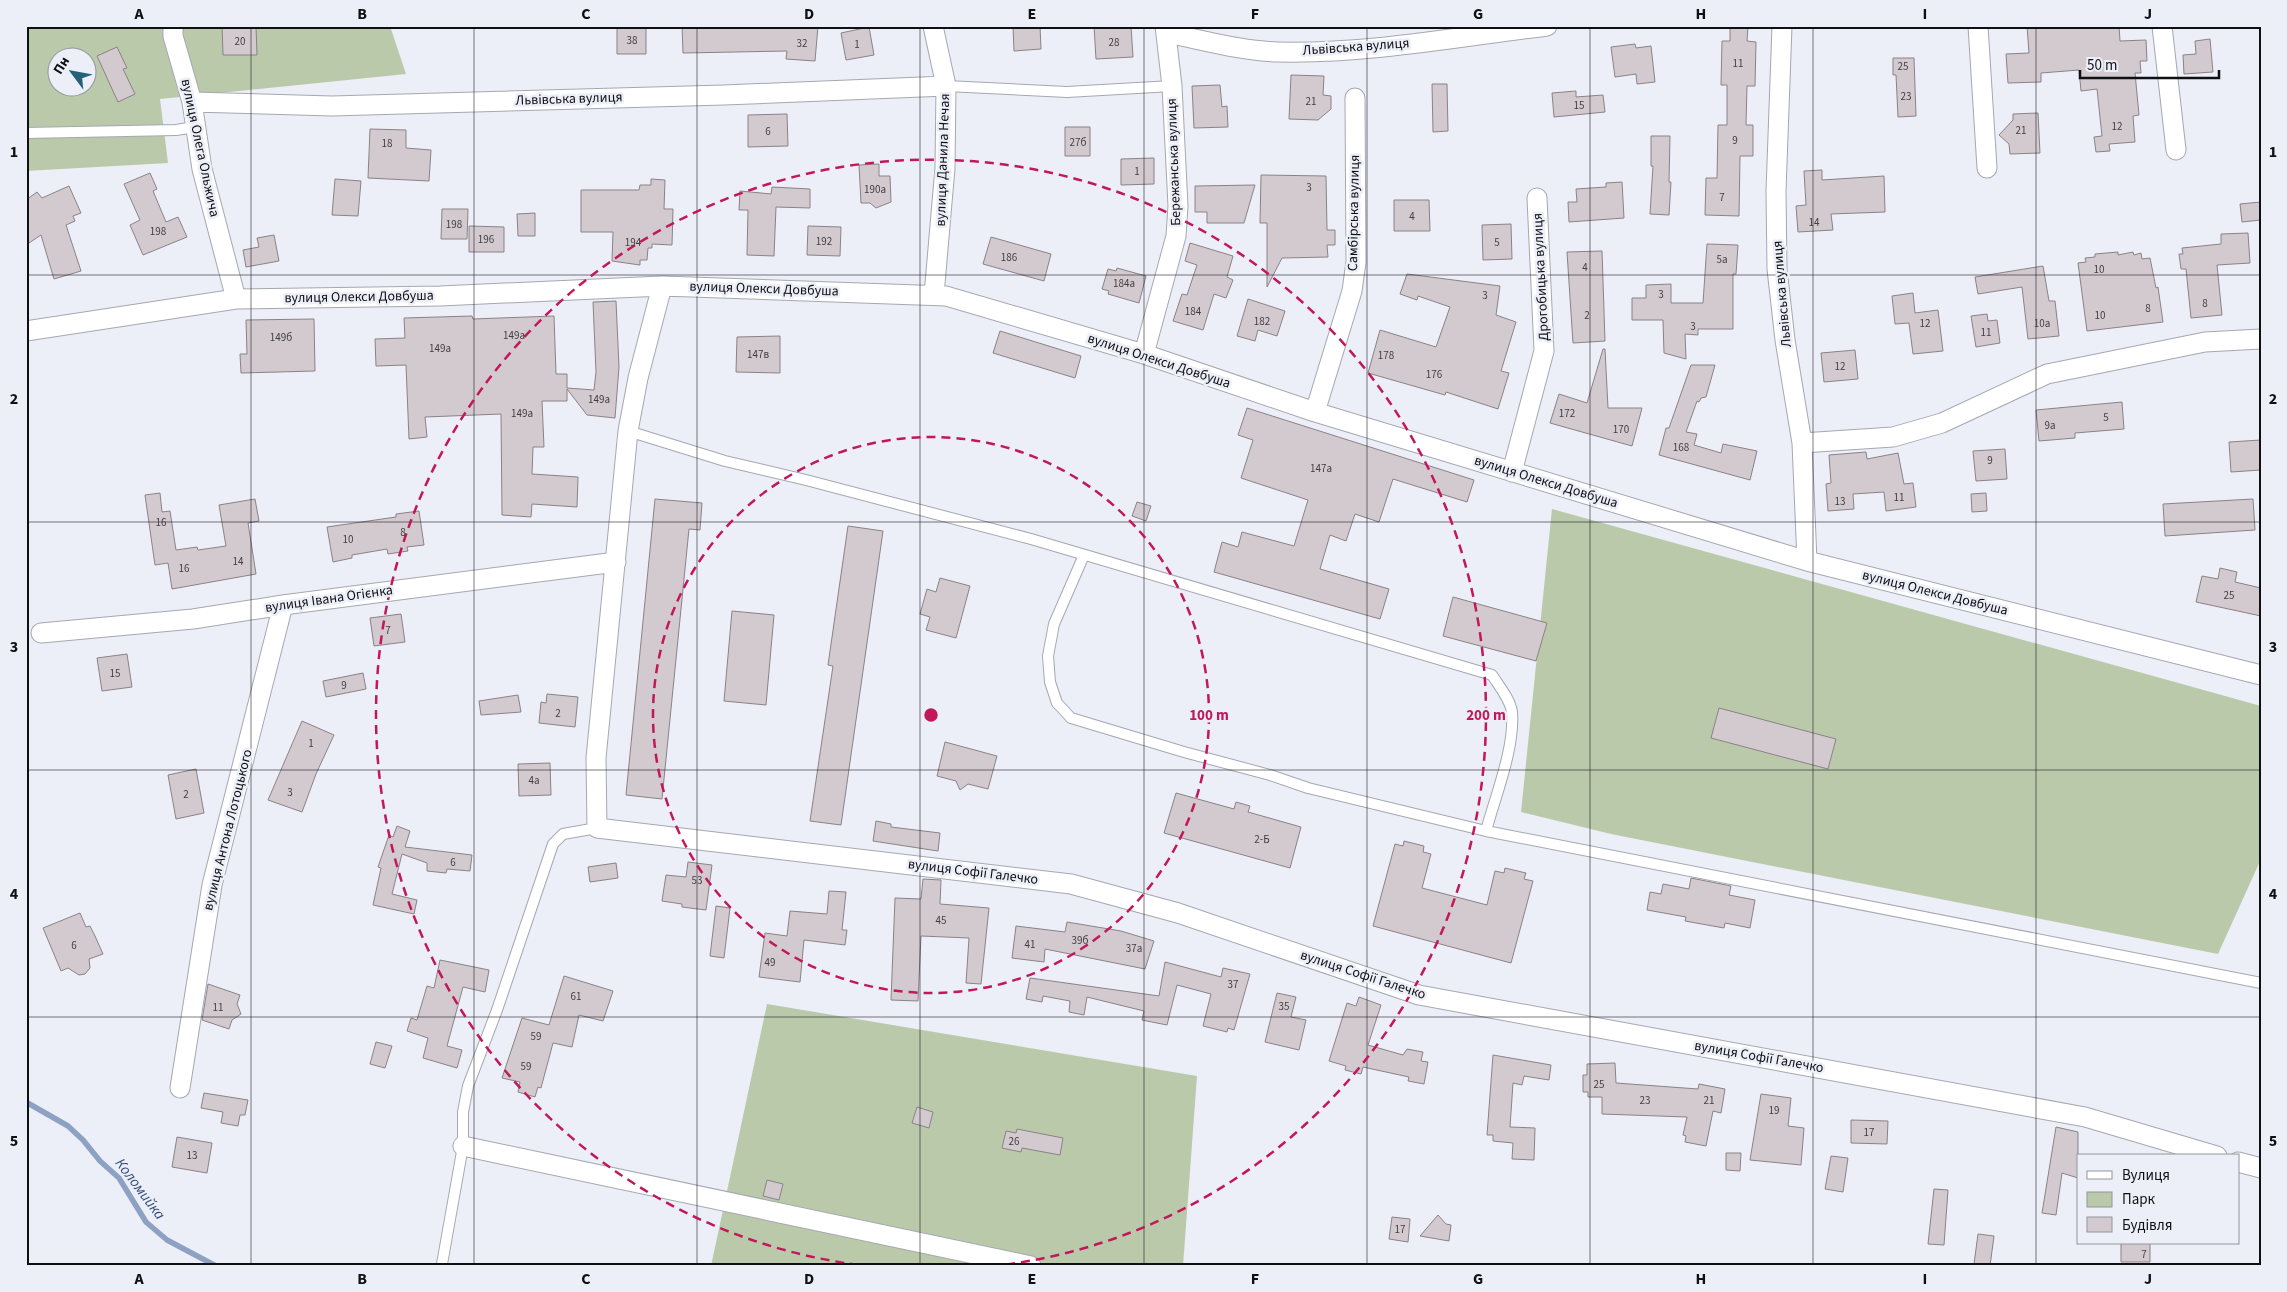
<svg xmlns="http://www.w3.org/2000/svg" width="2287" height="1292" font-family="'Source Sans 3',sans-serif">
<rect width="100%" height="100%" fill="#eceef8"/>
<path fill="#bbc9ab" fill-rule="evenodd" d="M26,26H390L406,74L160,99L168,163L26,171ZM58,58H88V88H58Z
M1552,509L2261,706V859L2218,954L1611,834L1521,812Z
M767,1004L1197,1076L1183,1266H711Z"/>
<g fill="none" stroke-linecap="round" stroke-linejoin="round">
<path stroke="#8da1c2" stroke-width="5.5" d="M26,1102L68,1126L83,1140L100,1161L119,1178L146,1222L167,1240L216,1266"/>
</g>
<path fill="#d3cad0" stroke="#8a8287" d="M222,26H256L257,55H223Z
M617,26H646V54H617Z
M682,26H818L815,61L786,59L787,51L683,53Z
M1013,26H1040L1041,49L1014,51Z
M1094,26H1131L1133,57L1096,59Z
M1730,26L1748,27L1747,41L1756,42L1755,86H1747L1746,125H1753V156H1740L1739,216L1705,215L1706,178H1717L1718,125H1727V85H1721L1722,41H1730Z
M2027,26H2119L2120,41L2146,40L2147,61H2140L2141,73H2135L2139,115L2133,116L2135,142L2109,144L2110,151L2096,152L2094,137L2102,136L2097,89L2081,91L2079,70L2041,73V82L2008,83L2006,54L2029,53Z
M869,27L874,55L846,60L841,33Z
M2210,39L2213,72L2184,74L2183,55L2196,54L2195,41Z
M1635,44L1636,48L1651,46L1655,82L1637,84L1636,74L1615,77L1611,47Z
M117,47L127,68L123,69L135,94L118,102L97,56Z
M1893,58H1914L1916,116L1898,117L1896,75H1893Z
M1291,75L1324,76L1323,95L1331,96V109L1318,120L1289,119Z
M1432,84H1447L1448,131L1433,132Z
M1220,85L1222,107L1227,106L1228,127L1194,128L1192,86Z
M1576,91V97L1603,95L1605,112L1554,117L1552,93Z
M2038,113L2040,153L2010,154L2009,144L1999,135L2013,120V114Z
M787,114L788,146L748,147V115Z
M1065,127H1090V156H1065Z
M370,129L406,130V148L431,150L429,181L368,178Z
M1651,136H1670L1669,182H1671L1669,215L1650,214L1653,166H1651Z
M1154,158V184L1121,185V159Z
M879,164V176H890L891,202L876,208L870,203H861L859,165Z
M1822,170V180L1884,176L1885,212L1831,214L1833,230L1798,232L1796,206L1806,205L1804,171Z
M150,173L157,189L153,191L166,222L178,217L187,237L143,255L130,225L140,220L124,184Z
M1261,175L1326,176L1327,230H1335V245H1327L1328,257L1282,258L1267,287V223H1260Z
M335,179L361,181L358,216L332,215Z
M651,179L665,180L664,209H673L672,245L652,244V248H648L647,260H640V265L612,261L613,232H581V190H639L640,185H651Z
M1622,182L1624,218L1569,222L1568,202H1577L1576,189L1606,187V183Z
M1255,185L1244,223H1207V212H1195V186Z
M69,186L81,213L73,216L75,221L66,225L81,271L54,279L41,235L26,245V200L37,192L42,198Z
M772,187L810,189V208L776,207L774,256L747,255L748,210H739L740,191L771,194Z
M1394,200H1429L1430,231H1394Z
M2261,202V220L2242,222L2240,204Z
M442,209H468L467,239H441Z
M535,213V236H518L517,214Z
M1511,224L1512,259L1483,260L1482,225Z
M469,226L504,227V252H469Z
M808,226L841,227L840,256L807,255Z
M2248,233L2250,263L2217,265L2222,315L2191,318L2186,269H2181L2179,254H2183L2182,248L2221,244V234Z
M274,235L279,261L246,267L243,250L259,247L257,238Z
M991,237L1051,254L1044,281L983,264Z
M1190,243L1233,256L1227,277L1233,280L1226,298L1214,294L1203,330L1173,321L1182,294L1187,295L1197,265L1185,261Z
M1707,244L1738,245L1736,274H1733V329H1698V335L1685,334L1686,359L1664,353L1663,320H1632V298H1646V285L1671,284V303H1703Z
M1602,251L1605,341L1573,343L1567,252Z
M2118,252V255L2133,252L2134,255L2141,253L2142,259L2150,258L2156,288L2158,287L2163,322L2087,331L2078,263L2086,262L2085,258L2095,257V254Z
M2043,266L2049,301H2055L2059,336L2028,339L2022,287L1978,294L1975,277Z
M1117,268L1146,276L1139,303L1108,294L1109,291L1102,289L1108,269L1116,271Z
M1407,274L1500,286L1496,315L1516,322L1501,371L1509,373L1498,409L1446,392L1445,395L1368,373L1380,330L1436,347L1450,307L1418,296L1417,300L1400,294Z
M1913,293L1915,313L1938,310L1943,351L1913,354L1909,323L1895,324L1892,296Z
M1248,299L1285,311L1277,336L1258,330L1255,341L1237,336Z
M616,301L619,367L615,418L587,415L567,389V401H542L544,447H533L532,474L578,477L577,507L532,504L531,517L502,515L501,414L425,417L427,437L409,439L406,365L376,366L375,339L405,338L404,318L472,316L473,319L554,316L556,374H567V388L594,390L596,372L593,302Z
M1987,314L1988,321L1997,320L2000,343L1976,347L1971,316Z
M314,319L315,371L241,373L240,354H247L246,320Z
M1000,331L1081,356L1075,378L993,353Z
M780,336V373L736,372L737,337Z
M1603,349H1605L1608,408H1642L1632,446L1550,423L1559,394L1587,403Z
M1855,350L1858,379L1824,382L1821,353Z
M1691,365H1715L1706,397L1701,398L1699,402L1697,401L1686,432L1697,434L1694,445L1721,453L1723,444L1757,451L1750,480L1659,455L1666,428H1669Z
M2122,402L2124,429L2075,433V438L2039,441L2036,410Z
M1247,408L1474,480L1467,502L1393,479L1379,522L1355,514L1346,541L1330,535L1320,569L1389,589L1380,619L1214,572L1222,542L1238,547L1242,532L1294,546L1308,500L1241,478L1253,440L1238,435Z
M2261,440V470L2231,472L2229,442Z
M2005,449L2007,479L1976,481L1973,451Z
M1866,452L1867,459L1898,453L1904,484L1913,483L1916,507L1886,511L1884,492L1853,494L1854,509L1828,511L1826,484L1831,483L1829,455Z
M160,493L162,512L170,511L176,550L197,547L198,550L226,546L219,505L255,499L259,521L248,523L256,574L172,589L168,563L155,565L145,495Z
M1986,493L1987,511L1972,512L1971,494Z
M655,499L702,503L700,530L689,529L662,799L626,795Z
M2253,499L2255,530L2165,536L2163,504Z
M1137,502L1151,506L1146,521L1132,516Z
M419,511L424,545L407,547L408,551L388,554L387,549L352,555V558L333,562L327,527L396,517V514Z
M848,526L883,531L841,825L810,821L833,666L828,665Z
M2220,568L2237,572L2235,582L2261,588V616L2196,602L2202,576L2218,579Z
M940,578L970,586L956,638L926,630L930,617L920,614L927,589L936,592Z
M1453,597L1547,623L1536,661L1443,636Z
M732,611L774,615L766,705L724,701Z
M401,614L405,642L374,646L370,618Z
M127,654L132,687L102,691L97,658Z
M363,673L366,689L326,697L323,681Z
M547,694L578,697L575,727L539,723L541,702L546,703Z
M518,695L521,712L481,715L479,701Z
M1719,708L1836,739L1828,769L1711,738Z
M302,721L334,735L316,774L302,812L268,800Z
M945,742L997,756L988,789L968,784L960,790L956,781L937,776Z
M550,763L551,795L519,796L518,764Z
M196,769L204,813L176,819L168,775Z
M1176,793L1234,809L1236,802L1250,806L1248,812L1301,827L1290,868L1164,833Z
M876,821L891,824V827L940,833L938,851L873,841Z
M397,826L410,831L405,847L472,855L470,871L447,869L446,873L427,871V863L402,854L392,894L417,900L414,914L373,905L381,868L378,867L389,835L393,837Z
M1404,841L1424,846L1423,852L1431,854L1422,888L1487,905L1495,871L1504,873L1505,868L1526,873L1524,879L1533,881L1511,963L1373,926L1395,844L1403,846Z
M688,862L712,865L706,910L682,907V904L662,901L666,875L686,877Z
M616,863L618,878L590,882L588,867Z
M1691,878L1731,886L1729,895L1755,900L1750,928L1725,923L1724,928L1685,921L1686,917L1647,910L1650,892L1661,894L1663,884L1689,889Z
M923,879L941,880L940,904L989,908L981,984L966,983L969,938L921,936L918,1001L891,1000L895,898L921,899Z
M829,891L846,892L842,930H847L845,945L804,940L800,982L759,977L765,933L787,936L790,911L827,914Z
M716,906L730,908L724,958L710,956Z
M80,913L86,927L90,926L95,936L103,954L89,959L90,968L85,974L79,975L68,968L61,971L43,928Z
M1067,922L1121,931L1154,941L1145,969L1045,949L1044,962L1012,958L1016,926L1065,932Z
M440,960L489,970L485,992L463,987L447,1046L462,1050L457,1068L423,1058L428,1038L407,1031L411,1018L417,1020L427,986L434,988Z
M1165,962L1221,977L1223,968L1250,974L1234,1030L1228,1028L1227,1032L1203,1026L1211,994L1177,985L1167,1025L1142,1020L1144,1011L1087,997L1084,1015L1069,1012L1070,1001L1043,996L1042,1002L1026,999L1030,978L1159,996Z
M564,976L613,991L603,1021L579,1015L572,1047L553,1043L541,1088L538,1087L535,1097L518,1092L520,1082L502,1078L522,1018L549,1025Z
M208,984L240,995L237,1004L241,1014L232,1020L229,1029L202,1020Z
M1277,993L1296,997L1291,1017L1306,1020L1299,1050L1265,1042Z
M1359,997L1381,1005L1368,1045L1403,1055L1407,1049L1423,1052L1421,1061L1428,1062L1424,1084L1408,1081L1409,1077L1363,1067L1361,1074L1345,1070L1346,1066L1329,1061L1347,1003L1356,1006Z
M376,1042L392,1046L385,1068L370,1064Z
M1493,1055L1551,1065L1549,1080L1524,1076L1522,1085L1513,1083L1510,1127L1535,1128L1534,1160L1512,1159L1513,1143L1493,1141V1135H1487Z
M1615,1063L1616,1083L1698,1089L1699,1084L1725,1089L1721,1113L1713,1111L1706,1146L1685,1142L1686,1136L1683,1135L1687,1117L1602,1114V1097H1588V1092H1583V1075H1587V1064Z
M204,1093L248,1100L245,1115H240L238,1126L221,1123L223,1112L201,1108Z
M1761,1094L1791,1098L1788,1126L1804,1128L1801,1165L1750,1160Z
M917,1107L933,1112L929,1128L912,1123Z
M1851,1120L1888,1121L1887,1144L1851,1143Z
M2056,1127L2078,1132V1178L2062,1173L2056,1215L2042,1213Z
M1017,1129L1063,1138L1060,1155L1022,1148L1021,1152L1002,1148L1006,1131L1016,1133Z
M177,1137L212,1143L207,1173L172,1167Z
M1726,1153H1741L1740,1171L1726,1170Z
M1831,1156L1848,1158L1843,1192L1825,1189Z
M767,1180L783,1184L779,1200L763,1196Z
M1934,1189L1948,1190L1944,1245L1928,1244Z
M1438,1215L1446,1224L1451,1225L1449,1241L1420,1236Z
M1392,1217L1410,1219L1408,1242L1389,1239Z
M1978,1234L1994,1236L1990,1266L1974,1264Z
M2121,1243H2150V1262H2121Z"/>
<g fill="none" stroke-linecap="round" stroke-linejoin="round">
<defs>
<path id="lane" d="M946,86L1067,92L1172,86
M26,133L176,130L189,128L195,121
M628,431L725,461L806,480L1031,539L1492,675C1499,686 1510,699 1512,712C1515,748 1495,797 1486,831
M1084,555L1054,624L1048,656L1050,682L1057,703L1071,718L1184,752L1270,775L1308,788L1486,831L2261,983
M442,1264L463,1146V1112L468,1086L497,1010L553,844L563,834L597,828"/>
<path id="street" d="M173,26V36L192,102L202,169L236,299
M933,26L946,86L945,168L934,295
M1782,26L1776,191L1777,269L1785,340L1802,443L1807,561
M1978,26L1987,168
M2162,26L2176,150
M1166,33C1203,40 1241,51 1278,52C1368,54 1458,37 1547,26
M192,102L332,106L724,95L946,86
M662,286L638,378L628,431L596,758L597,828L1071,884L1178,913L1419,995L2085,1117L2217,1156
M26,331L236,299L440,296L662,286L946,296L1144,354L1315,412L1807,561L2261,675
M1144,354L1176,236L1178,206L1172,86L1165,26
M1315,412L1352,291L1356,262L1355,98
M1802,443L1893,437L1942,423L2047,374L2205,342L2261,339
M1512,472L1544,351L1537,198
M41,633L193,619L283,605L616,562
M180,1088L212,885L283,605
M463,1146L1031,1266
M2238,1162L2261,1168"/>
</defs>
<use href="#lane" stroke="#a5a8b1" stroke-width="12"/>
<use href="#street" stroke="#a5a8b1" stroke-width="21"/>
<use href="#lane" stroke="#fff" stroke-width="10"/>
<use href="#street" stroke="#fff" stroke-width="19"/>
</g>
<path fill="none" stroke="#0f1013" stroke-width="1" stroke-opacity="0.55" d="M251,26V1266M474,26V1266M697,26V1266M920,26V1266M1144,26V1266M1367,26V1266M1590,26V1266M1813,26V1266M2036,26V1266M26,275H2261M26,522H2261M26,770H2261M26,1017H2261"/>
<g fill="none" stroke="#c2185b" stroke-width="2.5" stroke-dasharray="9 6">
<circle cx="931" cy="715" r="278"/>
<path d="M859 1265A555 555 0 1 1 1003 1265"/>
</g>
<g text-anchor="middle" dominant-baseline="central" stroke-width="5" stroke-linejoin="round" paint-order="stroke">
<g font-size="11" fill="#403e42">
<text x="632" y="40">38</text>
<text x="240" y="41">20</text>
<text x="1114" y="42">28</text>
<text x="802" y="43">32</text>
<text x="857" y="44">1</text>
<text x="1738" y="63">11</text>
<text x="1903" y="66">25</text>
<text x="1906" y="96">23</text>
<text x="1311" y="101">21</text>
<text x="1579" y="105">15</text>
<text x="2117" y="126">12</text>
<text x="2021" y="130">21</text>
<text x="768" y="131">6</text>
<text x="1735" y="140">9</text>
<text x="1078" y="142">27б</text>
<text x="387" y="143">18</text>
<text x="1137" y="171">1</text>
<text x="1309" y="187">3</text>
<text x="875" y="189">190а</text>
<text x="1722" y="197">7</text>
<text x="1412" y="216">4</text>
<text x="1814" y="222">14</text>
<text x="454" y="224">198</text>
<text x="158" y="231">198</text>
<text x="486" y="239">196</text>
<text x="824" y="241">192</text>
<text x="633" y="242">194</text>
<text x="1497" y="242">5</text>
<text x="1009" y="257">186</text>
<text x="1722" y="259">5а</text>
<text x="1585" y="267">4</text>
<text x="2099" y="269">10</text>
<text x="1124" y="283">184а</text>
<text x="1661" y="294">3</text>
<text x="1485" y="295">3</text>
<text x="2205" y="303">8</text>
<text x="2148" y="308">8</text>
<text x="1193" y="311">184</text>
<text x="1587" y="315">2</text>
<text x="2100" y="315">10</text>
<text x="1262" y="321">182</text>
<text x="1925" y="323">12</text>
<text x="2042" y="323">10а</text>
<text x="1693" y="326">3</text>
<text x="1986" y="332">11</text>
<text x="514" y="335">149а</text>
<text x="281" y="337">149б</text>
<text x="440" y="348">149а</text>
<text x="758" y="354">147в</text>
<text x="1386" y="355">178</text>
<text x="1840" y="366">12</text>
<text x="1434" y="374">176</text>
<text x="599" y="399">149а</text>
<text x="522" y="413">149а</text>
<text x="1567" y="413">172</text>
<text x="2106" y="417">5</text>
<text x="2050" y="425">9а</text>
<text x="1621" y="429">170</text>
<text x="1681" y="447">168</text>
<text x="1990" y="460">9</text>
<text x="1321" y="468">147а</text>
<text x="1899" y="497">11</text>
<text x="1840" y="501">13</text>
<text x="161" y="522">16</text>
<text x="403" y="532">8</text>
<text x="348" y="539">10</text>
<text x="238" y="561">14</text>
<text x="184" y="568">16</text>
<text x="2229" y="595">25</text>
<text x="388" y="630">7</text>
<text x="115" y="673">15</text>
<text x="344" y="685">9</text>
<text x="558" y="713">2</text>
<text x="311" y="743">1</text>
<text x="534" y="780">4а</text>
<text x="290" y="792">3</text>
<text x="186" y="794">2</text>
<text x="1262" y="839">2-Б</text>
<text x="453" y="862">6</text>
<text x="697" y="880">53</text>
<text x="941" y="920">45</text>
<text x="1080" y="940">39б</text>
<text x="1030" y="944">41</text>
<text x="74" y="945">6</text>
<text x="1134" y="948">37а</text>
<text x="770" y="962">49</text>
<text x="1233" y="984">37</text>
<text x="576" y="996">61</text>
<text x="1284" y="1006">35</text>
<text x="218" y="1007">11</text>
<text x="536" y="1036">59</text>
<text x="526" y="1066">59</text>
<text x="1599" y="1084">25</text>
<text x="1645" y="1100">23</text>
<text x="1709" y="1100">21</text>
<text x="1774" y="1110">19</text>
<text x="1869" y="1132">17</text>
<text x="1014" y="1141">26</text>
<text x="192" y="1155">13</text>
<text x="1400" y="1229">17</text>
<text x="2144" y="1254">7</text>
</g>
<g font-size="14" fill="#0f1013" stroke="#eceef8">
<text transform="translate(1356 47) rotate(-4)">Львівська вулиця</text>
<text transform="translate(569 99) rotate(-2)">Львівська вулиця</text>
<text transform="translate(200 148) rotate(78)">вулиця Олега Ольжича</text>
<text transform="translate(943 160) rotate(-88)">вулиця Данила Нечая</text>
<text transform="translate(1174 162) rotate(-92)">Бережанська вулиця</text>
<text transform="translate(1354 213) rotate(-89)">Самбірська вулиця</text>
<text transform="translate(1541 277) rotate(-93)">Дрогобицька вулиця</text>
<text transform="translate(764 289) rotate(2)">вулиця Олекси Довбуша</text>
<text transform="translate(1782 294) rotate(-95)">Львівська вулиця</text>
<text transform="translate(359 297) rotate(-1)">вулиця Олекси Довбуша</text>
<text transform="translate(1159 361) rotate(18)">вулиця Олекси Довбуша</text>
<text transform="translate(1546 482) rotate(17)">вулиця Олекси Довбуша</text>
<text transform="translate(1935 593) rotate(14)">вулиця Олекси Довбуша</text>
<text transform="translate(329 599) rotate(-8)">вулиця Івана Огієнка</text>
<text transform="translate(228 830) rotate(-76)">вулиця Антона Лотоцького</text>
<text transform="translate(973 872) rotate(7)">вулиця Софії Галечко</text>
<text transform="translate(1363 975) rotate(18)">вулиця Софії Галечко</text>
<text transform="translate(1759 1057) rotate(10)">вулиця Софії Галечко</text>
</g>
<g font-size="15" font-style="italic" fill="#324c7a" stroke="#eceef8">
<text transform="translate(140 1189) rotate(53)">Коломийка</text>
</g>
</g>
<circle cx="931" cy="715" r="8" fill="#c2185b" stroke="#eceef8" stroke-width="2.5"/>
<g font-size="15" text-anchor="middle" font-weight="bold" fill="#c2185b" stroke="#eceef8" stroke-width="5" stroke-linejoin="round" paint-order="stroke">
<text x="1209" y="720">100 m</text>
<text x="1486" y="720">200 m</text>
</g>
<rect width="2287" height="1292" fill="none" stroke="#eceef8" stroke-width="55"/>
<rect x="2077" y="1154" width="162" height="90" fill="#eceef8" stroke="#94959c"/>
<rect x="2087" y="1171" width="25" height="8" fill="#ffffff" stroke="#94959c"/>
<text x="2122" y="1180" font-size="15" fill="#0f1013">Вулиця</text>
<rect x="2087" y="1192" width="25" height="15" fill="#bbc9ab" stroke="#94959c"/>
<text x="2122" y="1204" font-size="15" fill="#0f1013">Парк</text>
<rect x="2087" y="1217" width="25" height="15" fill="#d3cad0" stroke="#94959c"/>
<text x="2122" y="1230" font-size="15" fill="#0f1013">Будівля</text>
<g transform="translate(72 72) rotate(302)"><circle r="24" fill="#eceef8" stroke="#94959c"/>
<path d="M0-4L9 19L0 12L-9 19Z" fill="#28607a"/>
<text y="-8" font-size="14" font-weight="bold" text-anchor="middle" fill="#0f1013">Пн</text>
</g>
<path d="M2080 70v8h139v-8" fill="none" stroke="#0f1013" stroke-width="2.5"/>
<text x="2087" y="70" font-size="15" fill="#0f1013" stroke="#eceef8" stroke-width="4" paint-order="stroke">50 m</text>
<rect x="28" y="28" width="2232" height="1236" fill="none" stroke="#0f1013" stroke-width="2"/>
<g font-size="16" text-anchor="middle" font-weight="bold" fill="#0f1013">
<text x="139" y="19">A</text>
<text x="362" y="19">B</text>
<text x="586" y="19">C</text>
<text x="809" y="19">D</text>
<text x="1032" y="19">E</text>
<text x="1255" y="19">F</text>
<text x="1478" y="19">G</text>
<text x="1701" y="19">H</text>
<text x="1925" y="19">I</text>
<text x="2148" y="19">J</text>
<text x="14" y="157">1</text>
<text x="2273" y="157">1</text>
<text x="14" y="404">2</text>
<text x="2273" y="404">2</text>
<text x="14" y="652">3</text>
<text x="2273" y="652">3</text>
<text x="14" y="899">4</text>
<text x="2273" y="899">4</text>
<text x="14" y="1146">5</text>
<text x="2273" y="1146">5</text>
<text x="139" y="1284">A</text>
<text x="362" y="1284">B</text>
<text x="586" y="1284">C</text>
<text x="809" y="1284">D</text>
<text x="1032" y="1284">E</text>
<text x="1255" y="1284">F</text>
<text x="1478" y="1284">G</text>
<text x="1701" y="1284">H</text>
<text x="1925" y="1284">I</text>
<text x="2148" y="1284">J</text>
</g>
</svg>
